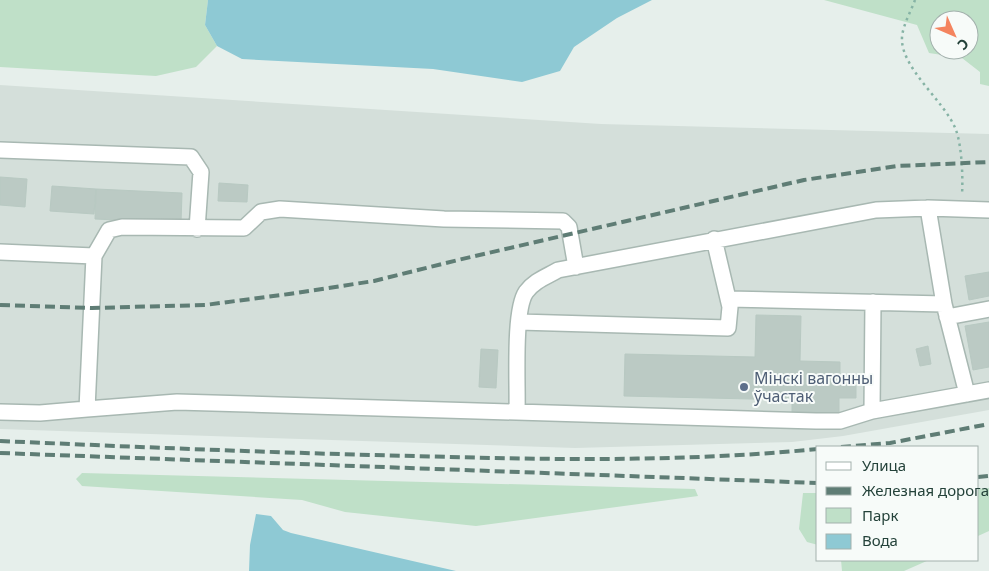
<svg xmlns="http://www.w3.org/2000/svg" width="989" height="571" font-family="'Noto Sans',sans-serif">
<rect width="100%" height="100%" fill="#e6efeb"/>
<path fill="#d4dfda" d="M0,85L601,124L989,134V410L843,436L792,442L575,448L0,429Z"/>
<path fill="#bfe0c8" fill-rule="evenodd" d="M0,0H208L205,25L217,46L196,67L156,76L0,67Z
M824,0H989V86L980,84V72L962,58L929,53L917,25ZM939,20H969V50H939Z
M82,473L695,489L698,496L476,526L345,512L302,500L82,486L76,479Z
M989,488V531L978,536V489Z
M803,493H818V545L807,542L799,529Z
M841,560H929L904,571H842Z"/>
<path fill="#8ec9d4" d="M208,0H652L617,18L574,47L560,71L522,82L433,69L242,59L217,46L205,25Z
M256,514L271,516L283,530L291,533L456,571H249L250,545Z"/>
<path fill="#bbcac4" stroke="#b8c9c2" d="M0,177L27,179L25,207L0,205Z
M219,183L248,185L247,202L218,201Z
M52,186L96,189L94,214L50,211Z
M96,189L182,193L181,223L95,219Z
M989,272V296L969,300L965,276Z
M756,315L801,316L800,361L840,362V375L856,376V398H839V415L792,414V400L624,396L625,354L755,357Z
M989,322V367L973,370L965,326Z
M928,346L931,364L920,366L916,349Z
M481,349L498,350L496,388L479,387Z"/>
<g fill="none" stroke-linecap="round" stroke-linejoin="round">
<defs>
<path id="minor" d="M0,150L191,157L201,172L197,229
M0,252L94,256L109,230L122,227L244,228L261,212L280,209L444,219L563,221L569,227L576,267
M728,299L944,304L928,208
M944,304L967,394
M947,317L989,309
M519,322L728,328L730,307L714,239
M87,409L177,402L816,421H840L872,411L989,390
M872,411L873,302
M0,412L40,413L87,409L94,256
M517,412C518,386 513,311 526,292C534,281 546,277 558,270L876,210L928,208L989,210"/>
</defs>
<use href="#minor" stroke="#a8b8b2" stroke-width="18"/>
<path stroke="#86b3a5" stroke-width="2.5" stroke-dasharray="2.5 4" stroke-linecap="butt" d="M915,0C911,11 903,25 902,37C900,68 945,101 956,130C962,147 963,177 962,195"/>
<use href="#minor" stroke="#fff" stroke-width="15"/>
<path stroke="#5f7d75" stroke-width="4" stroke-dasharray="10 5" stroke-linecap="butt" d="M0,305L92,308L205,305L289,294L374,281L458,260L804,180L897,166L989,162
M0,441C138,447 277,453 415,456C551,460 683,462 818,449
M841,447L890,443L989,424
M0,453L818,483
M978,477L989,476"/>
</g>
<circle fill="#5c6f8a" stroke="#f7fbf9" stroke-width="2" cx="744" cy="387" r="5"/>
<g text-anchor="middle" dominant-baseline="central" stroke-width="4" stroke-linejoin="round" paint-order="stroke">
<g font-size="16" fill="#4e5e75" stroke="#f7fbf9" text-anchor="start">
<text x="754" y="378">Мінскі вагонны<tspan x="754" dy="18">ўчастак</tspan></text>
</g>
</g>
<rect x="816" y="446" width="162" height="115" fill="#f7fbf9" stroke="#a3b1ad"/>
<rect x="826" y="462" width="25" height="8" fill="#ffffff" stroke="#a3b1ad"/>
<text x="862" y="471" font-size="15" fill="#24423a">Улица</text>
<rect x="826" y="487" width="25" height="8" fill="#5f7d75" stroke="#a3b1ad"/>
<text x="862" y="496" font-size="15" fill="#24423a">Железная дорога</text>
<rect x="826" y="508" width="25" height="15" fill="#bfe0c8" stroke="#a3b1ad"/>
<text x="862" y="521" font-size="15" fill="#24423a">Парк</text>
<rect x="826" y="534" width="25" height="15" fill="#8ec9d4" stroke="#a3b1ad"/>
<text x="862" y="546" font-size="15" fill="#24423a">Вода</text>
<g transform="translate(954 35) rotate(135)"><circle r="24" fill="#f7fbf9" stroke="#a3b1ad"/>
<path d="M0-4L9 19L0 12L-9 19Z" fill="#f4845f"/>
<text y="-8" font-size="14" font-weight="bold" text-anchor="middle" fill="#24423a">С</text>
</g>
</svg>
